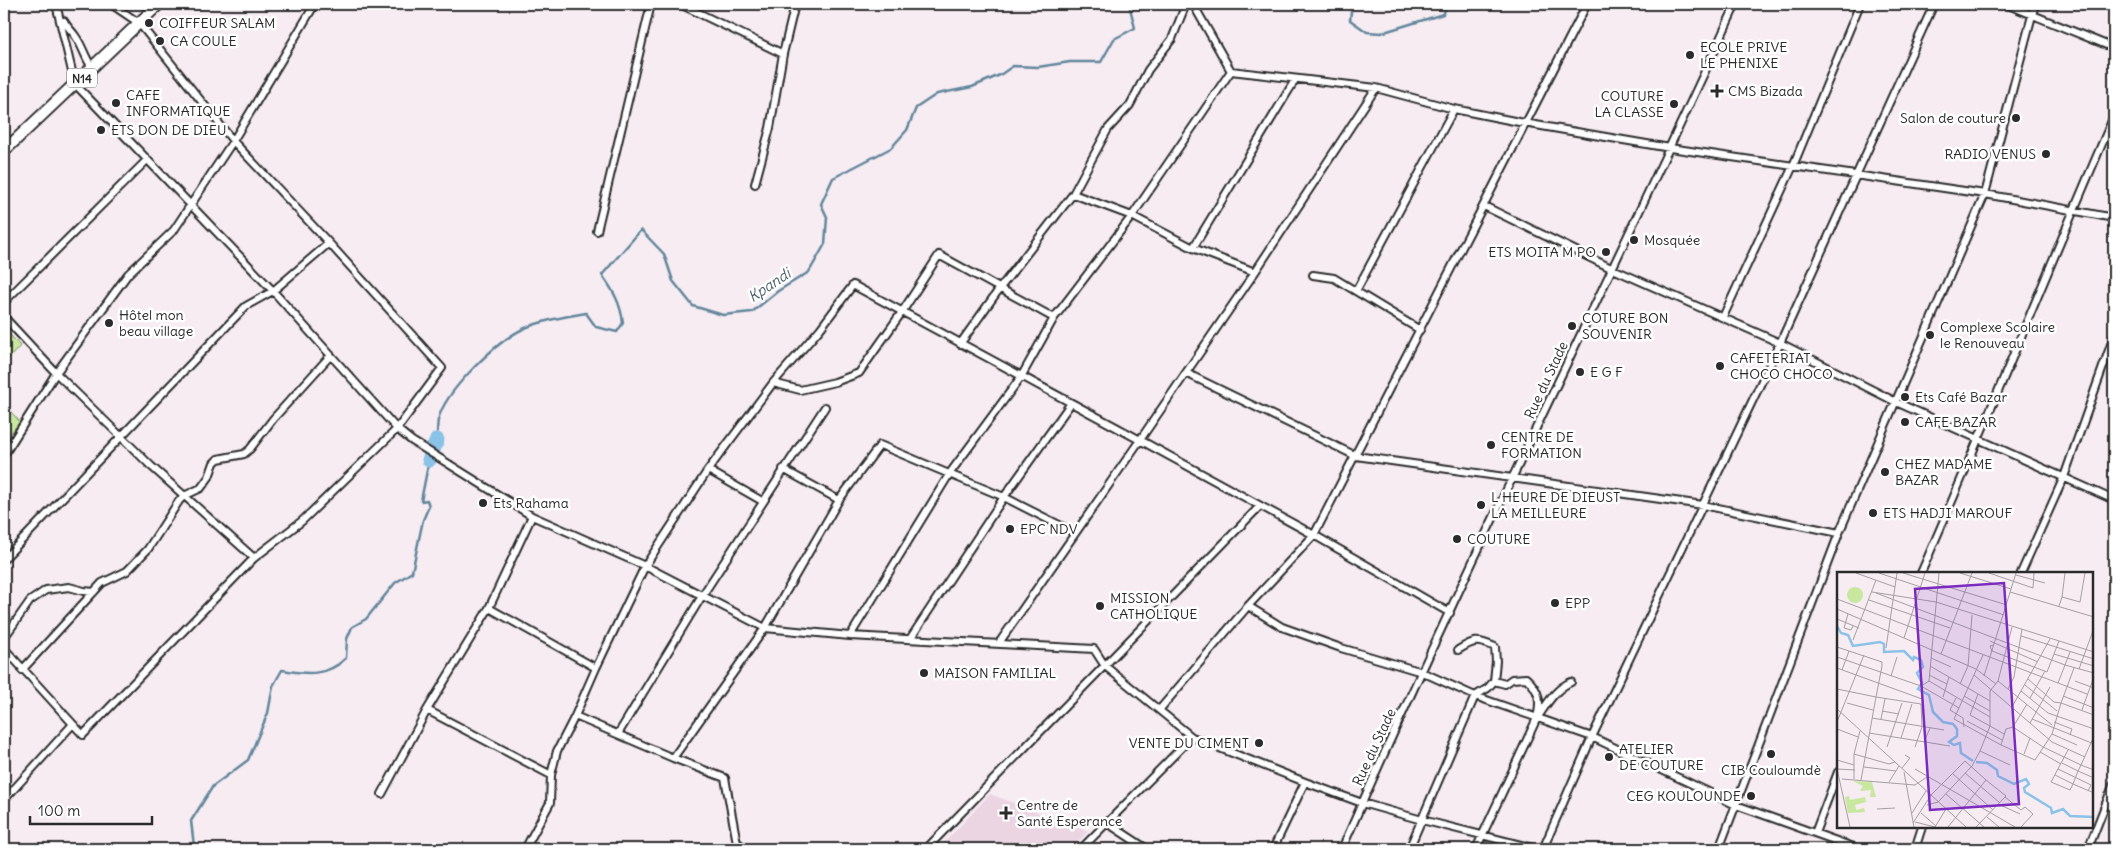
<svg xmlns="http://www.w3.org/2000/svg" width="2118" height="853" font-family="Delius,sans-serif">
<rect width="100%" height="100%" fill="#f6ecf2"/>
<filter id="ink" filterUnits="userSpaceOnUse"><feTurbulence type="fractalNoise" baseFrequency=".02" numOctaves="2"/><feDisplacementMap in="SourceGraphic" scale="10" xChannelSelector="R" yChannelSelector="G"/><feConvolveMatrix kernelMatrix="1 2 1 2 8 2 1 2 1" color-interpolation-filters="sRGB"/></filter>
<g filter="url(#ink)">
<path fill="#ebd5e3" d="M990,794L1088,831L1072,849H945L941,846Z"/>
<path fill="#c8e79f" stroke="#7a8965" d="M4,328L20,346L4,364Z
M4,404L20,422L4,441Z"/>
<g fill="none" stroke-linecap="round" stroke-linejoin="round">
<path stroke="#64869c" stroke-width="2.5" d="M1352,4L1350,20L1367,32L1381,33L1443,14L1448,4
M437,440C437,433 437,426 438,420C445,391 496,342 523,329C543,320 565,317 586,313L596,327L617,332L623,323C621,304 613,290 602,275L641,230L664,254L673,281L693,306L723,315L752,312L778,291L809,272L825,244L827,217L821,204L833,178L891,148L907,130L916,108L937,94L972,87L1000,75L1013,66L1038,67L1070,62H1101L1114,39L1135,28L1129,4
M201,849L194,846L191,821L213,786L248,760L268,713L273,686L282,670C306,674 327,677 346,658L347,639L352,627L366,619L395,583L412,572L423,520L429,506L427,500L421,501L429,460"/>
<path stroke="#8ac2e8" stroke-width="15" d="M429,460L437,440"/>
<defs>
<path id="street" d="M56,4L75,84L273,291L397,429L412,441L532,516L645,566L765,628L839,500L880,445L1004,497L1075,533
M680,4L783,54
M1193,4L1231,71
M2006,4L2114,48
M64,21C67,27 73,32 76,37C83,47 85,58 92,67
M1231,71L1376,88L1454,109L1524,123L1670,148L1985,194L2114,218
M1376,88L1255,272L1140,440L1314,535L1450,613
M755,184L770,128L783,54L795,4
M1073,194L1132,216L1193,248L1255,272
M1484,206L1613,269L1780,343L1896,402L2114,500
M597,231L651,4
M1193,248L1295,80
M1313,275L1334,278L1420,330
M1356,291L1454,109
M4,302L147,160
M4,317L56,373L151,466L254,558L302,521L397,429L442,368L329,243L233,141L139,23L111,4
M1723,317L1793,166L1860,4
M960,344L1000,288L1073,194L1108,129L1130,105L1148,70L1172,39L1186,4
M1186,373L1356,456L1703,505L1839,533
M773,383L800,390L835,382L859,373L902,312L939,255L1054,318
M4,455L56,373L128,274L174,230L233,141L315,4
M783,469L839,500
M708,470L762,501
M4,559L246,306L273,291L329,243
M1921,573C1987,422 2048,268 2114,116
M2021,573L2064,477L2114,336
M1248,606L1282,627L1341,648L1422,672L1475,696L1592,737L1736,805L1859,849
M489,608L596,668
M850,636L950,473L1021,377L1054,318L1132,216L1231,71
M4,638L30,601L46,590L69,587L84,591L94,592
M910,639L1004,497L1071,403
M4,648L83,735L254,558
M1458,650C1474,640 1477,639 1495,647L1496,661L1494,681
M4,662L10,655
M22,670L102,583L127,571L148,549L179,501L184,496L201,488L209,477L214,463L218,459L244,454L250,449L273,419L330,356
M1160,709L1248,606L1314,535L1587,4
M427,710L551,775
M618,734L702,596L825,407
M673,758L765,628L850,636L1094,649L1105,666L1192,737L1305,782L1362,803L1422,820L1537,849
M382,794L427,710L489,608L532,516
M4,800L73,724
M1106,822L1147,849
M1815,833L1838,772
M525,849L550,803L551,775L557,751L575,716
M732,849L737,843
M748,849L737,843L725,778L673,758L575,716L596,668L645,566L708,470L773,383L820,329L853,285L1140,440L999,643
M926,849L1259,507
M1081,849L1192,737
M1273,849L1305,782
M1342,849C1466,564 1607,287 1736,4
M1409,849L1475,696L1488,688L1494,681L1505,684L1512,679L1526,678C1540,690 1541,702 1537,718
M1476,849L1537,718C1547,704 1555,689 1571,682
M1543,849L1592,737L1780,343L1934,4
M1719,849L1839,533L1985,194L2035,4
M1915,849L1922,827
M2088,849L2114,783"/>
<path id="primary" d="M4,151L159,4"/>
</defs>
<use href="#street" stroke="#2b2b2b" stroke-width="10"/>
<use href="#primary" stroke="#2b2b2b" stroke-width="14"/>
<use href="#street" stroke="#fff" stroke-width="6"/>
<use href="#primary" stroke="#fff" stroke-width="10"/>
</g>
</g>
<g fill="#2b2b2b" stroke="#fff" stroke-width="2">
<circle cx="149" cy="23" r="5"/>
<circle cx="160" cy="41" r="5"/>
<circle cx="1690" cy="55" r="5"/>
<path d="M1714.5 83.5h5v5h5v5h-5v5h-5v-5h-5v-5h5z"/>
<circle cx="116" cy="103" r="5"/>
<circle cx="1674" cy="104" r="5"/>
<circle cx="2016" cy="118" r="5"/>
<circle cx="101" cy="130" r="5"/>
<circle cx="2046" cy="154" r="5"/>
<circle cx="1634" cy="240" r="5"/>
<circle cx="1606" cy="252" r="5"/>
<circle cx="109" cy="323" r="5"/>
<circle cx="1572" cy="326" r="5"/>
<circle cx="1930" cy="335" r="5"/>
<circle cx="1720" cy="366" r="5"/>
<circle cx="1580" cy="372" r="5"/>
<circle cx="1905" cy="397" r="5"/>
<circle cx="1905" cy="422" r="5"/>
<circle cx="1491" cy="445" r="5"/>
<circle cx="1885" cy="472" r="5"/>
<circle cx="483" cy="503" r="5"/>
<circle cx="1481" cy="505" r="5"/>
<circle cx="1873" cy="513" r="5"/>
<circle cx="1010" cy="529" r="5"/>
<circle cx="1457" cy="539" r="5"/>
<circle cx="1555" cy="603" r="5"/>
<circle cx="1100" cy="606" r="5"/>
<circle cx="924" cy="673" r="5"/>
<circle cx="1259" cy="743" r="5"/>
<circle cx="1771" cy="754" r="5"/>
<circle cx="1609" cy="757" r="5"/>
<circle cx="1751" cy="796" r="5"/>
<path d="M1003.5 805.5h5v5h5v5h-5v5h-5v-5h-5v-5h5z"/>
</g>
<g text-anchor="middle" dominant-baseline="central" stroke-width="5" stroke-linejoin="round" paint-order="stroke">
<rect fill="#fff" stroke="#6b6b6b" stroke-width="1" x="67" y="68.5" width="30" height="19" rx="4"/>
<g font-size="12" font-weight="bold" fill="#2b2b2b">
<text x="82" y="78">N14</text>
</g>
<g font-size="14" fill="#2b2b2b" stroke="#fff" text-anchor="start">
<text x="159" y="23">COIFFEUR SALAM</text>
<text x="170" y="41">CA COULE</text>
<text x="1700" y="47">ECOLE PRIVE<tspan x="1700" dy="16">LE PHENIXE</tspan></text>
<text x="1728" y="91">CMS Bizada</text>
<text x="126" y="95">CAFE<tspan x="126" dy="16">INFORMATIQUE</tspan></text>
<text x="1664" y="96" text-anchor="end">COUTURE<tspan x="1664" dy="16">LA CLASSE</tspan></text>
<text x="2006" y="118" text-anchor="end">Salon de couture</text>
<text x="111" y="130">ETS DON DE DIEU</text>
<text x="2036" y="154" text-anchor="end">RADIO VENUS</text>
<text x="1644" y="240">Mosquée</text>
<text x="1596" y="252" text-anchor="end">ETS MOITA M PO</text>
<text x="119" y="315">Hôtel mon<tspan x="119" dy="16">beau village</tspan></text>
<text x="1582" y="318">COTURE BON<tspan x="1582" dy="16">SOUVENIR</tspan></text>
<text x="1940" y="327">Complexe Scolaire<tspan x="1940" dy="16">le Renouveau</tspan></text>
<text x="1730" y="358">CAFETERIAT<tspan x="1730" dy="16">CHOCO CHOCO</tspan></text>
<text x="1590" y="372">E G F</text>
<text x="1915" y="397">Ets Café Bazar</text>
<text x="1915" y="422">CAFE BAZAR</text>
<text x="1501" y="437">CENTRE DE<tspan x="1501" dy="16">FORMATION</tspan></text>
<text x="1895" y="464">CHEZ MADAME<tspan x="1895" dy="16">BAZAR</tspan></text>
<text x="1491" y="497">L HEURE DE DIEUST<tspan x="1491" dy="16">LA MEILLEURE</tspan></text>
<text x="493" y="503">Ets Rahama</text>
<text x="1883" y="513">ETS HADJI MAROUF</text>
<text x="1020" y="529">EPC NDV</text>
<text x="1467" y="539">COUTURE</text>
<text x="1110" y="598">MISSION<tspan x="1110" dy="16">CATHOLIQUE</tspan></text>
<text x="1565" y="603">EPP</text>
<text x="934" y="673">MAISON FAMILIAL</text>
<text x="1249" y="743" text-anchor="end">VENTE DU CIMENT</text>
<text x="1619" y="749">ATELIER<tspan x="1619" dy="16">DE COUTURE</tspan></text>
<text x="1771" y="770" text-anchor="middle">CIB Couloumdè</text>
<text x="1741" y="796" text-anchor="end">CEG KOULOUNDE</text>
<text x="1017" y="805">Centre de<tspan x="1017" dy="16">Santé Esperance</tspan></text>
</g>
<g font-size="14" fill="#2b2b2b" stroke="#fff">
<text transform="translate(1546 380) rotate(-65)">Rue du Stade</text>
<text transform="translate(1374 747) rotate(-65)">Rue du Stade</text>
</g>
<g font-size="15" font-style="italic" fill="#4c606d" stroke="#fff">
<text transform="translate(769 285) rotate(-34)">Kpandi</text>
</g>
</g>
<g transform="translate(1837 572)">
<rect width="256" height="256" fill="#f6ecf2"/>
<path d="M10 23a8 8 0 1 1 16 0a8 8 0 1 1-16 0ZM16,209L35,210L39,225H33L34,218L23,219L26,214ZM12,224L13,228L28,225L29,230L18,233L19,238L27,236L28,240L11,241L8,225Z" fill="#c8e79f"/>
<path fill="none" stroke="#8ac2e8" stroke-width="2.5" d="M0,54L4,61L11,63L16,74L43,70L47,72V80L67,79L76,88L77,85L84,88L86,95L80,101L85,111L81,117L92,123L96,140L106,150L116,152L120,157V164L112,170L117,173L123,171L124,181L136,189M139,190L150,191L160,198L161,204L177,212L189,207L192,212L187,216L188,220L214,236L215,241L226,237L233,244L257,245"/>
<path fill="none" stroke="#a59fa2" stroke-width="1" d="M19,1L58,15M42,1L167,43M66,1L170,33M88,1L67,66L139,97L159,112M123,1L174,17M152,1L196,16L197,1M179,3L208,11M35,20L99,30L257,80M173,20L257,45M39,21L228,93L233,80M225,25L228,1M0,27L250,122M32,28L113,56M222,34L225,25L243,30L248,1M0,37L67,66M11,42L7,56L14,58L16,54M0,47L22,56M184,64L257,87M16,68L39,8M153,69L201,90M157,73L153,74L155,79L210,100L222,69M0,75L45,90V94L39,125L0,117M49,76L60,1M104,82L135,1M217,82L257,94M0,85L84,114L92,109M94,86L114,95M93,94L131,116L146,83M0,96L85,127M237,96L224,131L257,143M242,97L257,56M5,98L12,79M92,103L110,112M137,103L193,151M54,104L60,85M147,104L179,1M257,105L247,132L257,136M92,109L102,1M92,109L153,145M161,109L215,153M238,109L257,116M221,111L228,93L257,101M123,112L131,94L135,43M188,113L220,139M84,114L122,136M213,115L193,151L215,170L248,185M171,117L177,105L185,57M184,119L211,141L257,157M127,124L153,139M226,124L247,132L245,138M106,125L112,105M119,126L113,138L126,146L127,155M193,126L208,99M153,129L131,116L117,147L164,173L169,157L176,155L190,132M10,131L36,138M175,135L213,67M0,137L129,255M45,139L62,142M35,146L107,158M44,147L48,127M195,147L257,172M130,149L165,168M0,150L27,83M217,150L235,157L233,163M176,155L206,175L244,193L241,199L257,206M0,157L21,165M32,161L113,174M167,162L153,154V119L161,109L175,55M215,162L240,173M257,164L244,193L257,198M64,166L75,132M87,170L93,156M164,173L198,188L215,162L224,131L217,130L191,107M50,175L65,131M143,179L173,193M203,180L224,192M17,182L52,192L58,190M187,182L193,166M0,188L17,193M225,191L241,199L236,212L257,221M27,195L59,199M65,196L73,186L68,183M0,197L13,255M0,197L18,198M78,197L178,255M221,197L254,213L251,219M67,200L77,255M128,201L163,231M116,202L156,238M218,203L236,212L233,218L214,210L231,178M5,207L78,213L90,205M17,207V182L23,159M24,208L39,125L84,132L85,155L78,175M52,210L62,194M109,222L147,255M168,225L184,238L188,235L196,242L184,255M161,232L183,242M90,233L101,230L135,194L143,179L153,154L133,143L141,122M40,237L58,236M75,241L89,219M84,241L99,254M150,245L162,255M78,250L98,255M76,251L94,223L128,189L149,208L111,255M98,255L109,237M139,255L169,224L149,208"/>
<path fill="#7b2cbf" fill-opacity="0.15" stroke="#7b2cbf" stroke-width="2.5" d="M167,11L182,232L93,238L78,17Z"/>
<rect width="256" height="256" fill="none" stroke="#2b2b2b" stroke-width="2.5"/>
</g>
<rect width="2118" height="853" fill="none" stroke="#fff" stroke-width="20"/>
<rect x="10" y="10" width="2098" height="833" fill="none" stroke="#2b2b2b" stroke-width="2" filter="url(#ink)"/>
<path d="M30 816v8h122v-8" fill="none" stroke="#2b2b2b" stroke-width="2.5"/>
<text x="38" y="816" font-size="15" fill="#2b2b2b" stroke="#ffffff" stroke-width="4" paint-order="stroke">100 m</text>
</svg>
